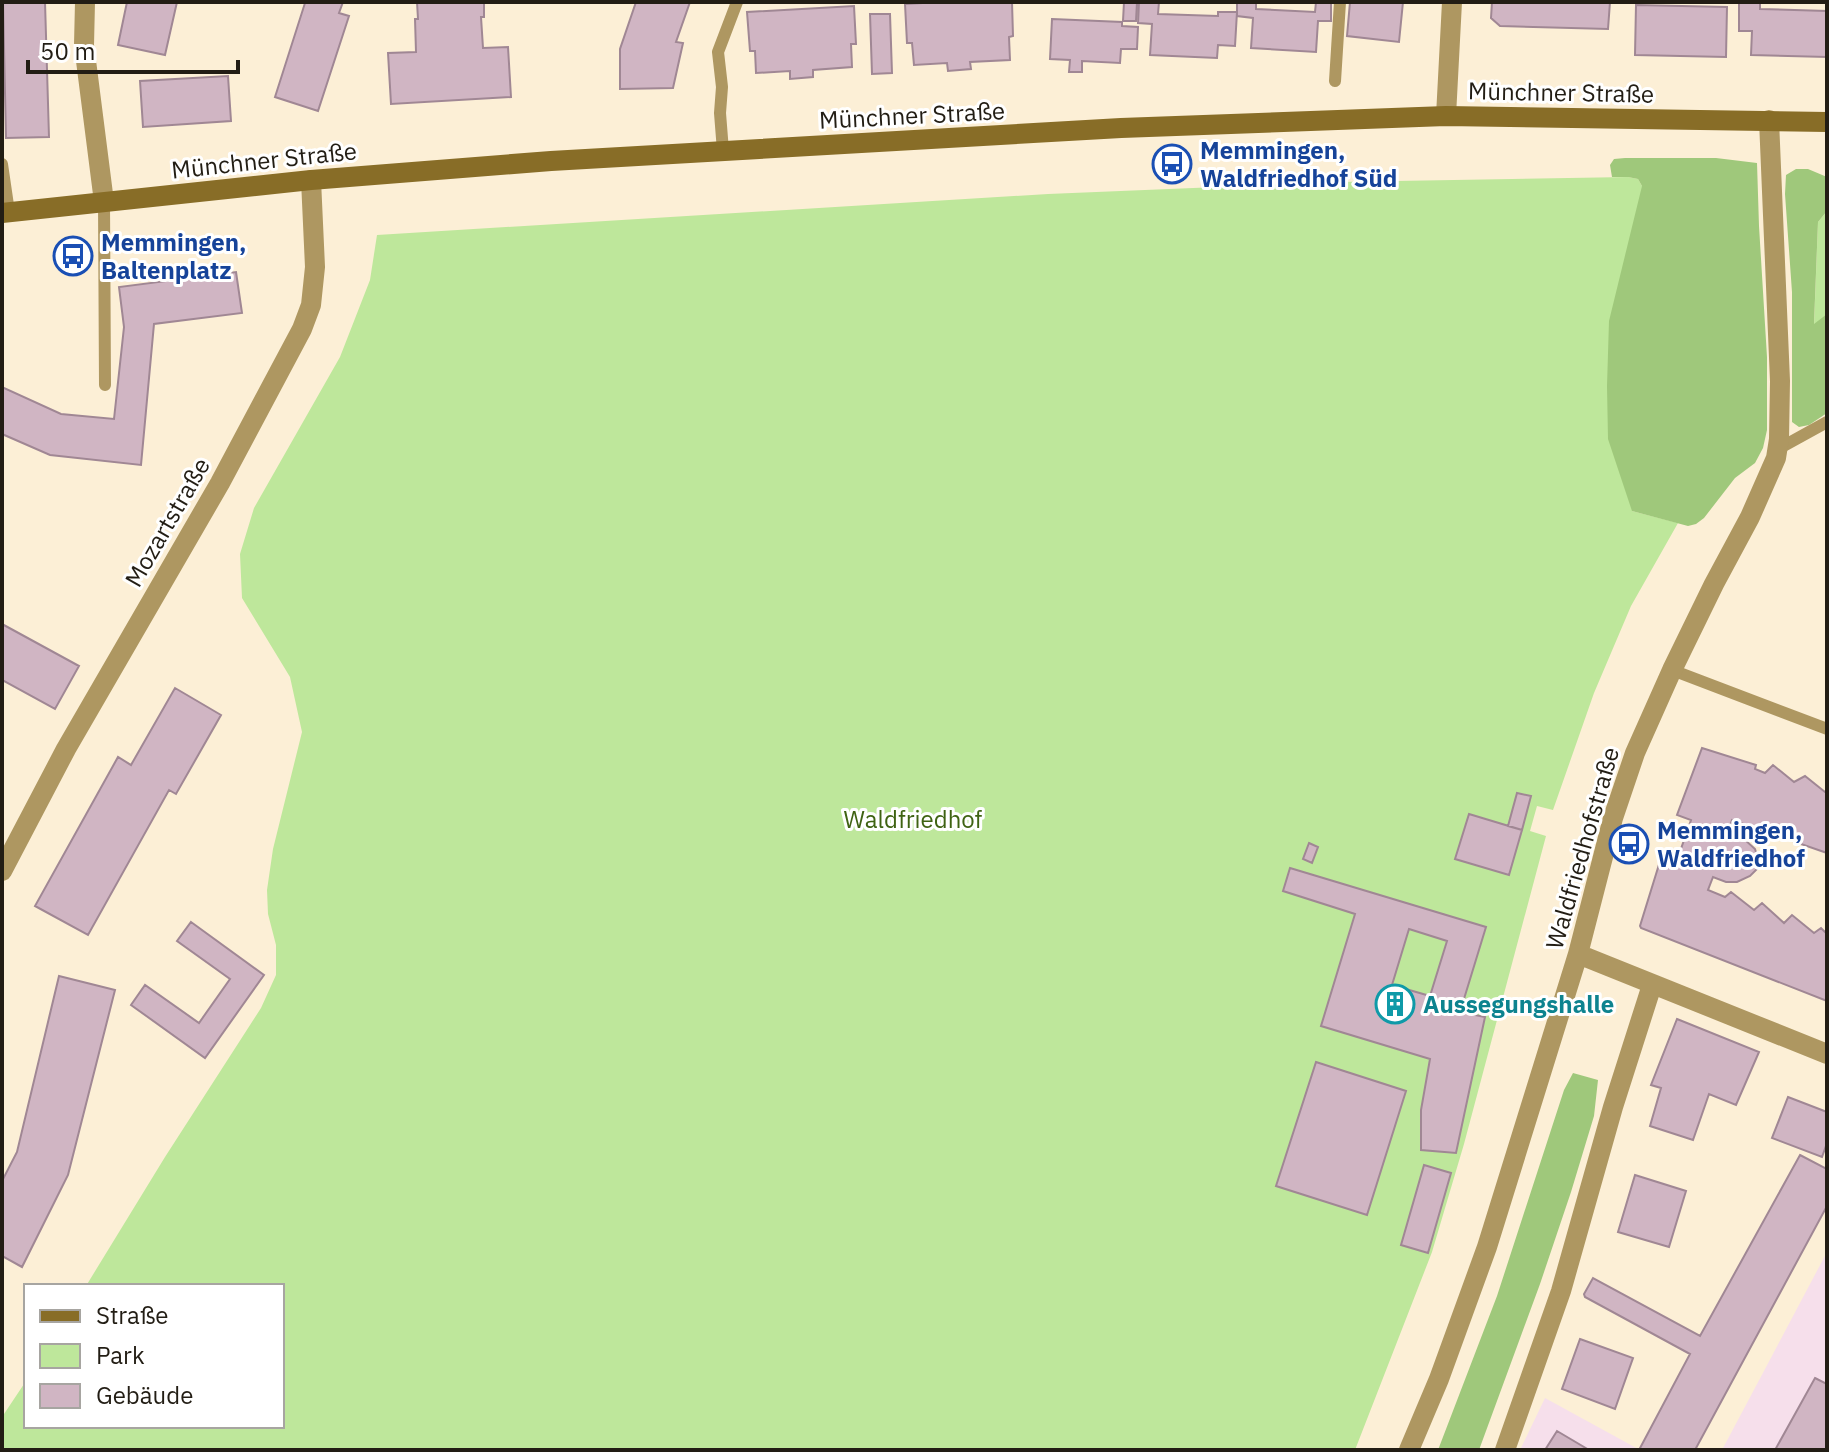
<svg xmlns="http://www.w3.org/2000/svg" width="1829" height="1452" font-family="'IBM Plex Sans',sans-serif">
<rect width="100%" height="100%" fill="#fcefd6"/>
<path fill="#f6dfeb" d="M1827,1252V1450H1722Z
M1545,1398L1640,1450H1520Z"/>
<path fill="#bee79b" d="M1628,177L1638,179L1642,186L1632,511L1678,523L1631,606L1594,693L1553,810L1537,806L1530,831L1546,836L1464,1144L1432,1252L1355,1450H2V1417L26,1381V1426H282V1286H86L165,1157L261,1008L276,975V945L268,914L267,890L273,849L302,732L290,677L242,598L240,554L254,508L340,357L370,280L377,235L1048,194L1338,182Z
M1827,211V314L1814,326L1818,222Z"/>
<path fill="#9fc87b" d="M1625,158H1716L1757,163L1759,226L1767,357V430L1763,448L1755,463L1735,478L1704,518L1696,524L1688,526L1632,511L1608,439L1607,386L1609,321L1642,186L1638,179L1628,177H1612L1610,165L1614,159Z
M1796,169H1808L1827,177V211L1818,222L1814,324L1827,314V413L1809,425L1799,427L1792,422V292L1785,194L1786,175Z
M1573,1073L1598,1080L1594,1116L1571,1192L1540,1284L1479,1450H1438L1497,1296L1564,1090Z"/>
<path fill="#d0b5c3" stroke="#a08794" stroke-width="2" fill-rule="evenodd" d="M3,2H45L49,137L6,138Z
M127,2H177L165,55L118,45Z
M302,2H343L339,13L349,16L318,111L275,97L305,3Z
M417,2H484V17H481L483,48L508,47L511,97L391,104L388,53L416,52L415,19H418Z
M636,2H690L676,42L683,43L673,88L620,89V49Z
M940,2H1012L1013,36L1009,37L1010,60L970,62L971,69L948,71L947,63L914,65L912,43H907L905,4Z
M1124,2H1137L1136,21H1123Z
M1139,2H1159L1158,14L1218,16V12H1237L1235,46L1218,45L1217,58L1150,55L1152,24L1138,23Z
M1237,2H1256V9L1315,12L1316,2H1331V21H1318L1316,52L1251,48L1253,18L1237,16Z
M1350,2H1403L1399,42L1347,36Z
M1492,2H1610L1608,29L1500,26L1491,18Z
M1739,2H1760V9L1827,11V57L1751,55L1752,31H1739Z
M1636,5L1727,7L1726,57L1635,55Z
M854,6L856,44H851L852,67L813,70V77L790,79V71L756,73L755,51H750L747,12Z
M870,14H890L892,73L872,74Z
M1052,19L1122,22V26L1138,27L1137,49H1121L1120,63L1082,61V72H1069L1070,60L1050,59Z
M228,76L231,121L143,127L140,81Z
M236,272L242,313L154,324L141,465L50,455L2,434V387L61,414L114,419L124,327L119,287Z
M2,624L79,666L55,709L2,680Z
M175,688L221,715L176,794L169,790L88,935L35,906L118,757L131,765Z
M1702,748L1756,765L1755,769L1765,773L1773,765L1794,782L1805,776L1825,792L1827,790V853L1732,820L1728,831L1743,838L1755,849L1759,862L1757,869L1750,876L1737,882H1726L1713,877L1708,890L1725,897L1731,892L1754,910L1762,903L1784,923L1792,915L1814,933L1821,928L1827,934V1001L1641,928L1640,926L1661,858L1676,863L1691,820L1677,815Z
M1517,793L1531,796L1522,830L1508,826Z
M1469,814L1522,830L1509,875L1455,859Z
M1309,843L1318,847L1312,863L1303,859Z
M1290,868L1486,927L1460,1012L1485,1017L1456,1153L1421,1150V1110L1430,1059L1321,1026L1355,914L1283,891ZM1409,929L1447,941L1430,996L1392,985Z
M191,922L264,975L205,1058L131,1005L145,985L199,1023L230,979L177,941Z
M59,976L115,990L68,1175L22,1267L2,1256V1181L17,1152Z
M1677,1019L1759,1052L1736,1105L1709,1094L1693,1140L1650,1126L1661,1088L1651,1085Z
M1316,1062L1406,1091L1367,1215L1276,1186Z
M1788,1097L1827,1112V1143L1822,1157L1772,1138Z
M1800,1155L1827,1169V1206L1695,1450H1639L1690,1354L1585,1297L1584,1294L1593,1278L1700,1336Z
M1424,1165L1451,1173L1428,1253L1401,1245Z
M1635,1175L1686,1191L1669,1247L1618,1232Z
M1580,1339L1633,1358L1615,1409L1562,1389Z
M1815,1378L1827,1384V1450H1775Z
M1557,1431L1589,1450H1545Z"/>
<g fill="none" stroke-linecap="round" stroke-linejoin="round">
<path stroke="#ae9761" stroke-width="12" d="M1335,81L1340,2
M723,151L720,113L722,87L718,52L737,2
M2,164L9,212
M104,202L105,385
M1778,449L1827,422
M1672,670L1827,729"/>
<path stroke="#ae9761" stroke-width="20" d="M85,2L84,45L104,202
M1446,116L1452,2
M2,871L66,749L220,483L302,329L311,305L315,267L311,180
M1578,954L1827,1054
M1409,1450L1439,1379L1487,1247L1578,954L1613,818L1635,753L1672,670L1714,584L1750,517L1776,458L1779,439L1780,381L1769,120
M1505,1450L1561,1291L1613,1107L1652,985"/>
<path stroke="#886d27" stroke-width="20" d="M2,213L311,180L551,161L1121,128L1446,116L1827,122"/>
</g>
<defs>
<symbol id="bus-ring" viewBox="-11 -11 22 22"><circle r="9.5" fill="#fff" stroke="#1a4fb4" stroke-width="1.5"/><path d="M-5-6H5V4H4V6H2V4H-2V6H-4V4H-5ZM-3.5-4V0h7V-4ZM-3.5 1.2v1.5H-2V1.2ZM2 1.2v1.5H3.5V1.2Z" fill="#1a4fb4"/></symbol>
<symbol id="building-ring" viewBox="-11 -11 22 22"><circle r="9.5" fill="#fff" stroke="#0f9aa8" stroke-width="1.5"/><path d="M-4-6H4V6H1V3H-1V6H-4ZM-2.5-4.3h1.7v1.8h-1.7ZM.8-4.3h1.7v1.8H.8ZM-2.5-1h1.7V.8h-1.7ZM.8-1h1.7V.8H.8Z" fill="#0f9aa8"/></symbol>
</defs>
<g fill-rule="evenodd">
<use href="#bus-ring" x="1150" y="142" width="44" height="44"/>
<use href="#bus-ring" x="51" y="234" width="44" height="44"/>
<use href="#bus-ring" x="1607" y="822" width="44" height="44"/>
<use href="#building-ring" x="1373" y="982" width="44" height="44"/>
</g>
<g text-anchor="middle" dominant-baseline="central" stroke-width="6" stroke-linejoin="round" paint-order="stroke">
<g font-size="24" fill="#221d14" stroke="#fff">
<text transform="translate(1561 92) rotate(1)">Münchner Straße</text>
<text transform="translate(912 115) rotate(-3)">Münchner Straße</text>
<text transform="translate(264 160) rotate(-6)">Münchner Straße</text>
<text transform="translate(167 522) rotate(-60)">Mozartstraße</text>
<text transform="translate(1582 848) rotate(-74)">Waldfriedhofstraße</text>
</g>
<g font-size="24" font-weight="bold" fill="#164399" stroke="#fff" text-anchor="start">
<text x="1200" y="150">Memmingen,<tspan x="1200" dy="28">Waldfriedhof Süd</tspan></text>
<text x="101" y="242">Memmingen,<tspan x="101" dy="28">Baltenplatz</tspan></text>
<text x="1657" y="830">Memmingen,<tspan x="1657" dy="28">Waldfriedhof</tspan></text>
</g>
<g font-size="24" fill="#3f6313" stroke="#fff">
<text x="913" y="819">Waldfriedhof</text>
</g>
<g font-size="24" font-weight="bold" fill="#0d838f" stroke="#fff" text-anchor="start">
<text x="1423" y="1004">Aussegungshalle</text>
</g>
</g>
<rect width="1829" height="1452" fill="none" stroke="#221d14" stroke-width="8"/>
<rect x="24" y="1284" width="260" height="144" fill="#ffffff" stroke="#a7a5a1" stroke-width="2"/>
<rect x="40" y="1310" width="40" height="12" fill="#886d27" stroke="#a7a5a1" stroke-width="2"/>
<text x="96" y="1324" font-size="24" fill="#221d14">Straße</text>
<rect x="40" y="1344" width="40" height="24" fill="#bee79b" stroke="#a7a5a1" stroke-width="2"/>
<text x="96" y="1364" font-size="24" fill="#221d14">Park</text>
<rect x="40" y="1384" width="40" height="24" fill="#d0b5c3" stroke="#a7a5a1" stroke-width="2"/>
<text x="96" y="1404" font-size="24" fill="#221d14">Gebäude</text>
<path d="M28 60v12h210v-12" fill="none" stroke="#221d14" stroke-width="4"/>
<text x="40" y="60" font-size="24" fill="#221d14" stroke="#ffffff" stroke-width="6" paint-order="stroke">50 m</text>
</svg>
